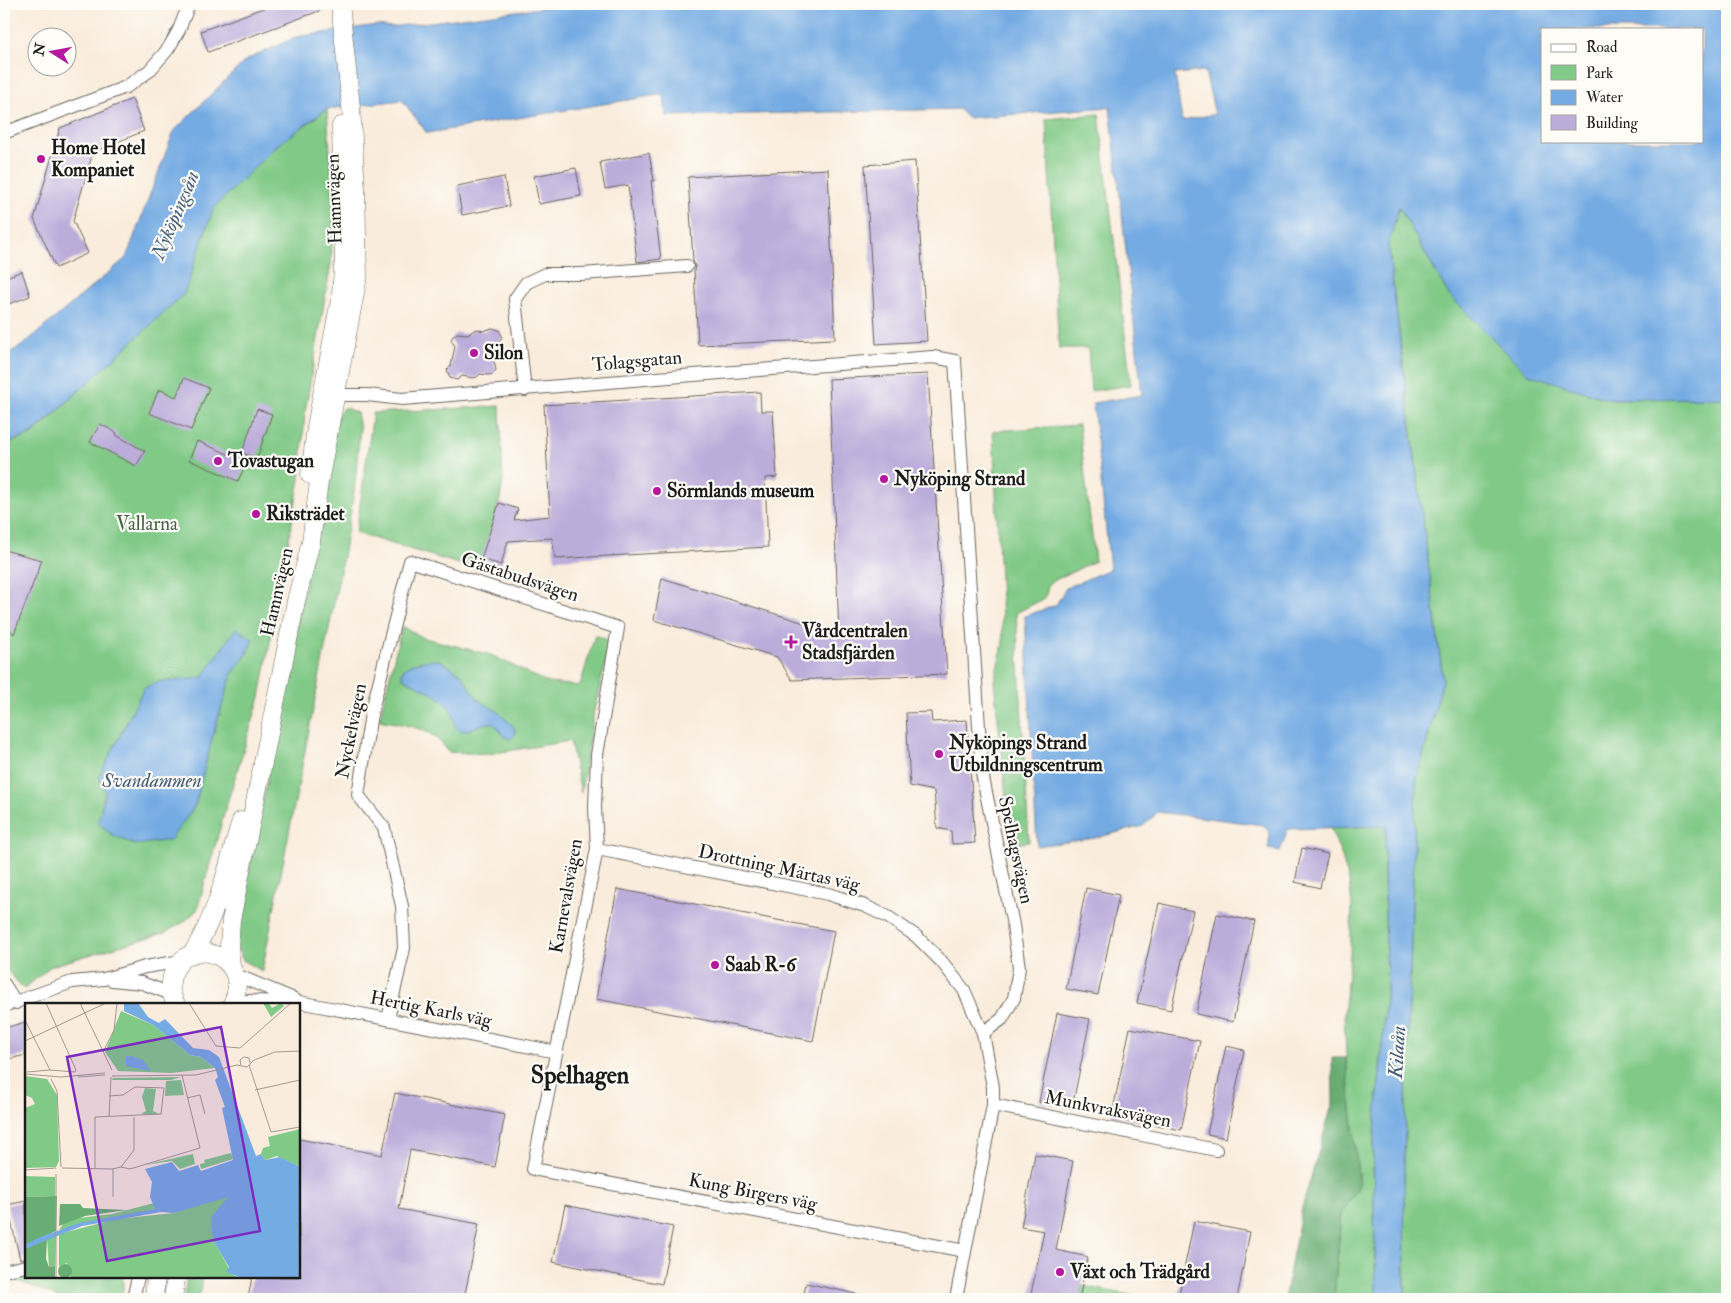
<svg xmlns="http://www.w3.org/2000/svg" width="1731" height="1303" font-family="'IM FELL Double Pica',serif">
<rect width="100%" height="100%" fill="#fdfcf7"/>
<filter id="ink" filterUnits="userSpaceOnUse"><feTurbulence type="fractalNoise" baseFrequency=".02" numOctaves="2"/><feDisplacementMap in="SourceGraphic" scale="10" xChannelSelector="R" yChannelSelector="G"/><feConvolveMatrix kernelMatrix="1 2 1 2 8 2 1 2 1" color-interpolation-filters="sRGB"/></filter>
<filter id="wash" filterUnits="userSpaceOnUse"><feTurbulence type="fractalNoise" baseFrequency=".0096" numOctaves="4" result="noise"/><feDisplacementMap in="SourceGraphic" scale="20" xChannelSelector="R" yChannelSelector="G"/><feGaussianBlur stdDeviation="1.12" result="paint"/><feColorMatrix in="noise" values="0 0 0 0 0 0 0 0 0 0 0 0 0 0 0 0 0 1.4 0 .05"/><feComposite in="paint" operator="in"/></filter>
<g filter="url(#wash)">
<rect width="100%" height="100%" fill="#f9ecdc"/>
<path fill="#80c986" stroke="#4e7251" d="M327,109L334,209L331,264L305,412L300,479L260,697L228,800L197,910L184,922L164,933L51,966L24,989L4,967V445L33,434L183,294L213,209L275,147Z
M1099,114L1131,385L1091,391L1088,348H1059L1046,119Z
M1399,206L1449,295L1607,399L1727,398V1299H1405L1404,1158L1416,782L1443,680L1388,245Z
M500,406L503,481L499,503L479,570L356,533L373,413Z
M344,407L357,413L360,429L354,492L344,551L262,971L243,960L235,944L338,415Z
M1079,425L1095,561L1049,583L1045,598L1016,613L1029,842L1011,844L994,681L1003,643L993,431Z
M402,626L424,638L491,655L548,683L580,686L595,635L611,641L594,710L581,793L570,741L488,754L448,752C434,727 405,725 379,720Z
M1386,825L1384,871L1387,985L1373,1157L1376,1299H1334L1341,1213L1359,1185L1347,1072L1344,1014L1350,954L1352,906L1349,881L1341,854L1330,827Z
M27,1277H123V1289L121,1299H57L55,1296L14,1279Z
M187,1277H203L199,1299H184Z
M1082,1286L1151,1299H1079Z"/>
<path fill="#68ad73" stroke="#426448" d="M1332,1058H1346L1359,1186L1341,1214L1334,1299H1284L1302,1208L1333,1102Z"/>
<path fill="#75abe3" stroke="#486480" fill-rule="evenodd" d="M572,4H1727V398L1607,399L1528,374L1449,295L1399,207L1388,245L1443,680L1416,782L1404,1164L1405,1299H1376L1373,1157L1387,985L1384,871L1386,826L1288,829L1280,851L1268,849L1270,834L1264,825L1158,812L1143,826L1095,838L1037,846L1025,616L1056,605L1066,588L1110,569L1093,403L1142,395L1110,107L967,118L959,109L666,116L664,94L427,133L402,100L327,109L275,147L213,209L184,294L32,434L4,445V356L23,345L126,258L174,131L246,60L296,37L377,25L391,27ZM1542,29H1702V141H1542ZM1205,71L1215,114L1182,121L1175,74Z
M236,628L253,639L246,656L232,674L213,735L195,806L170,840L135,845L111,834L98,823L105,792L99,777L144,688L158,682L202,678Z
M440,660L461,674L478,700L497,711L514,727L516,734L511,739L504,736L493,723C479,722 473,731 460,731L455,726C453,697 425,691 403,678L402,671C412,660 426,661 440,660Z"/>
<g id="blocks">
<path fill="#bbacda" d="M274,4H330V7L208,52L201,31Z
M132,99L144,131L93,152L73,221L88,253L56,268L34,219L60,128Z
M649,153L654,181H651L661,259L637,262L628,185L605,189L600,162Z
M915,161L927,341L876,344L865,165Z
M576,168L581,196L539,204L534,176Z
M828,169L835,339L698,345L694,270L695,266L693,261L688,177Z
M504,177L509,206L462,215L457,186Z
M22,271L30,296L4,306V278Z
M492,328L499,330L502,336L500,341L496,344L494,361L496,370L493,374L488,375L480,374L477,377L473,378L462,376L457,380L450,378L447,370L451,366L455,346L451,340L453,336L457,333L467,334L477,329L483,331Z
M928,374L947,674L792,680L777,657L654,620L662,578L839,634L829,379Z
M184,378L209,388L191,430L149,413L159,389L176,397Z
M760,392L761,411H773L777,477L765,478L768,547L555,559L552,538L508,541L501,565L481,559L499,503L518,509L514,520L550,516L544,405Z
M257,409L272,414L257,458L242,453Z
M100,424L117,433L116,435L145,451L136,466L90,442Z
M197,441L247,462L238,481L189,460Z
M4,550L42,560L14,634L4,625Z
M931,712L932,722L967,720L975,843L952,844L951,831L937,828L934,791L910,786L906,713Z
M1302,848L1328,854L1320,888L1295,882Z
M1086,888L1119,895L1098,995L1066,989Z
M617,889L834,931L813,1041L596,999Z
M1159,903L1193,911L1171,1010L1137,1003Z
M1217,914L1254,921L1233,1022L1196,1014Z
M1057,1013L1090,1019L1072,1108L1039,1102Z
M26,1022V1055L4,1060V1028Z
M1130,1028L1200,1041L1181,1130L1112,1115Z
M1226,1046L1244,1050L1226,1138L1207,1134Z
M395,1093L505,1115L495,1167L410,1150L399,1209L479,1224L464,1299H248L252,1277H299V1139L382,1155Z
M1035,1154L1073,1161L1056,1250L1088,1257L1079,1299H1030L1044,1231L1021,1227Z
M26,1201V1258L20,1259L7,1205Z
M565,1205L673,1227L662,1284L553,1262Z
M1194,1221L1250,1232L1237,1299H1178Z
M806,1283L856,1294L855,1299H803Z"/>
</g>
</g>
<g filter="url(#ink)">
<use href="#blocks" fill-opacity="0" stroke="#69655f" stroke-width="1"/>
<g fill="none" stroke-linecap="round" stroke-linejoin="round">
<defs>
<path id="minor" d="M4,133L126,87L149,71L168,49L179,30L189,4
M525,390L515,299L526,283L545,274H582L687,266
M328,395H367L402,399L694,375L933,357L955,361L982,773L1013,925L1019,968L1014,998L1002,1019L983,1033L993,1087V1105L956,1299
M597,849L828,894L865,906L888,917L916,936L942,962L964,990L983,1033
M236,975L294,999
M112,980L142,983L171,994
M4,984L16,1003
M233,1003L248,1001L299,1002L557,1052
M4,1006L72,982L104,979L145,967L182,961
M388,1019L404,948L402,906L384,828L358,795L371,714L410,561L618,628L597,755L595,807L597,849L533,1169L965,1251
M993,1105L1216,1150
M4,1271L26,1266
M133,1299L138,1277"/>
<path id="secondary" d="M310,475L316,427L341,295L344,256L341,126
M191,955C218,916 227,866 241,821
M231,966L229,947L231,920L296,601L311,542L319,482L358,277L356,190L351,107L340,4
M176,1004C170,994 169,982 174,971C193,931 254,961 232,1004
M154,1299L156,1277
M173,1299L176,1277"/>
</defs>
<use href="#minor" stroke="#69655f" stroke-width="14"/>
<use href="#secondary" stroke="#69655f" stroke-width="19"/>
<use href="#minor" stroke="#fff" stroke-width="12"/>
<use href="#secondary" stroke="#fff" stroke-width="18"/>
</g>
</g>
<g fill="#b5179e" stroke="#fdfcf7" stroke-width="2">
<circle cx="41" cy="159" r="5"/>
<circle cx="474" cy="353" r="5"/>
<circle cx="218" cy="461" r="5"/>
<circle cx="884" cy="479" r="5"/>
<circle cx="657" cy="491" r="5"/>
<circle cx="256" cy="514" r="5"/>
<path d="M788.5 634.5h5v5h5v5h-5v5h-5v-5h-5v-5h5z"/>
<circle cx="939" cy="754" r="5"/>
<circle cx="715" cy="965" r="5"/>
<circle cx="1060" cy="1272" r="5"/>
</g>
<g text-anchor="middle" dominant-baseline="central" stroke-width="4.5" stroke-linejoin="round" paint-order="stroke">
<g font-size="19" font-weight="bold" fill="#1c1c1c" stroke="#fdfcf7" text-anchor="start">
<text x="51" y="148">Home Hotel<tspan x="51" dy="22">Kompaniet</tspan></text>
<text x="484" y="353">Silon</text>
<text x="228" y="461">Tovastugan</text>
<text x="894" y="479">Nyköping Strand</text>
<text x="667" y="491">Sörmlands museum</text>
<text x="266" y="514">Riksträdet</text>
<text x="802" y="631">Vårdcentralen<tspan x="802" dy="22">Stadsfjärden</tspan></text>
<text x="949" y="743">Nyköpings Strand<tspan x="949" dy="22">Utbildningscentrum</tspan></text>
<text x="725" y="965">Saab R-6</text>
<text x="1070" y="1272">Växt och Trädgård</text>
</g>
<g font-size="19" fill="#1c1c1c" stroke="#fdfcf7">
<text transform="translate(334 199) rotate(-92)">Hamnvägen</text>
<text transform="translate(637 361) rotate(-5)">Tolagsgatan</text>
<text transform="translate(520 577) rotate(18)">Gästabudsvägen</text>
<text transform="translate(277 592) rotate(-77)">Hamnvägen</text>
<text transform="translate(351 731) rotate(-79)">Nyckelvägen</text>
<text transform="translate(1016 850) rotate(78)">Spelhagsvägen</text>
<text transform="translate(779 868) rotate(12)">Drottning Märtas väg</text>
<text transform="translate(566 896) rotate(-80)">Karnevalsvägen</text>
<text transform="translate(431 1009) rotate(11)">Hertig Karls väg</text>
<text transform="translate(1108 1109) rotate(11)">Munkvraksvägen</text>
<text transform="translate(753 1192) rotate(11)">Kung Birgers väg</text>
</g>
<g font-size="19" fill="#446146" stroke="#fdfcf7">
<text x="147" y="524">Vallarna</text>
</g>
<g font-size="20" font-style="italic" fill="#445c76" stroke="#fdfcf7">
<text transform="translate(175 215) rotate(-67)">Nyköpingsån</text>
<text x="152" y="780">Svandammen</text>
<text transform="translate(1397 1052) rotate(-86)">Kilaån</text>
</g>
<g font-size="24" font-weight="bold" fill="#1c1c1c" stroke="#fdfcf7">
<text x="580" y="1075">Spelhagen</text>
</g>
</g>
<g transform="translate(25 1003)">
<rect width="275" height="275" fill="#f9ecdc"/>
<path d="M238,0H244L247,5L256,0L259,3L246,14ZM96,8L128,22L165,52L176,54L190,65L146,70L93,68L80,49ZM0,73L22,76L32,92L34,158L31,164L0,165V105L10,101L7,95L0,92ZM156,74L146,77H87L88,75ZM156,77L159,92L140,93L141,78ZM120,85L131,86L128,108L134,111H116L121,108L117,94ZM275,126V164L252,153L240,157L236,151L238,145L245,143L243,134ZM206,150L208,156L176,166L175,161L180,160L179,157ZM168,151L170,161L155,166L147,158L119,162ZM0,173L30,174V193L0,194ZM199,193L204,194L189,239L208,272L217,275H46L42,260L34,263V231L91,216L149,210ZM129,200L130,206L34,227L39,220L54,215L87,211ZM31,232L30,263L24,264L22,235Z" fill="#80c986"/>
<path d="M32,193L31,228L0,242V194ZM35,201H55L58,205L102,207L60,213L34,223ZM22,235L21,256L24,264L30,263V275H0V246ZM33 268a7 7 0 1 1 14 0a7 7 0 1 1-14 0Z" fill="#68ad73"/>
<path d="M99,0H113L123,14L134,20L140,16L168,45L184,47L194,54L231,153L236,151L240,157L255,154L275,164V275H217L201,269L204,264L189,239L186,223L187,213L203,194L149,210L136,209L57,223L0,246V242L13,235L54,220L130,206L125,194L127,179L120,166L147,159L154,168L173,162L176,168L208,157L197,105L200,104L190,77L193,74L190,65L176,54L165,52L128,22L99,8ZM106,53L118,57L126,68L101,63V54Z" fill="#75abe3"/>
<path fill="none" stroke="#a1998f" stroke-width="1" d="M21,0L51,67L50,69L25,67M55,0L87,67M164,0L191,43L215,45M0,17L25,67M0,38L81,0M215,45L266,0M78,49L89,27L92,0M250,49L275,48M216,62L215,57L219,54L224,55L225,60M224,62L246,129L275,124M2,69L25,67M0,71L36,74L80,70M87,73L171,72L212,62L222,64L229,57L250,49M53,74L80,72M26,76L32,88L36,164M230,87L275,77M162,95L175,92L180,111M84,114L86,74M96,164L109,147V114M37,165L87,166L96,164L105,166L175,145L157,72M70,166V114L136,111L139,85L110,84L98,92L84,93M0,167L31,165M88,194V166M31,275V171"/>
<path fill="#7b2cbf" fill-opacity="0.15" stroke="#7b2cbf" stroke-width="2.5" d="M196,24L235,228L82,258L42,54Z"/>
<rect width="275" height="275" fill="none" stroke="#1c1c1c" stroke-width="2.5"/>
</g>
<rect width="1731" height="1303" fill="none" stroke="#fdfcf7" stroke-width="20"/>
<rect x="1541" y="28" width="162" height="115" fill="#fdfcf7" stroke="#a3a29f"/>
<rect x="1551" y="44" width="25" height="8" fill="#ffffff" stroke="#a3a29f"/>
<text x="1586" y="52" font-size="15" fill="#1c1c1c">Road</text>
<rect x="1551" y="65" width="25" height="15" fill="#80c986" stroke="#a3a29f"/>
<text x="1586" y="78" font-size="15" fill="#1c1c1c">Park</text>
<rect x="1551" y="90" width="25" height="15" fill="#75abe3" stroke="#a3a29f"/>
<text x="1586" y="102" font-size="15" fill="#1c1c1c">Water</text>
<rect x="1551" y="115" width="25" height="15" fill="#bbacda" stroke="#a3a29f"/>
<text x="1586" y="128" font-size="15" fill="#1c1c1c">Building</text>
<g transform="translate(52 52) rotate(281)"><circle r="24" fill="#fdfcf7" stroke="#a3a29f"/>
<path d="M0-4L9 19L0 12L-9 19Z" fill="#b5179e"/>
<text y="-8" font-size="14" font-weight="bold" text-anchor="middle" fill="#1c1c1c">N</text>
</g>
</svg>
